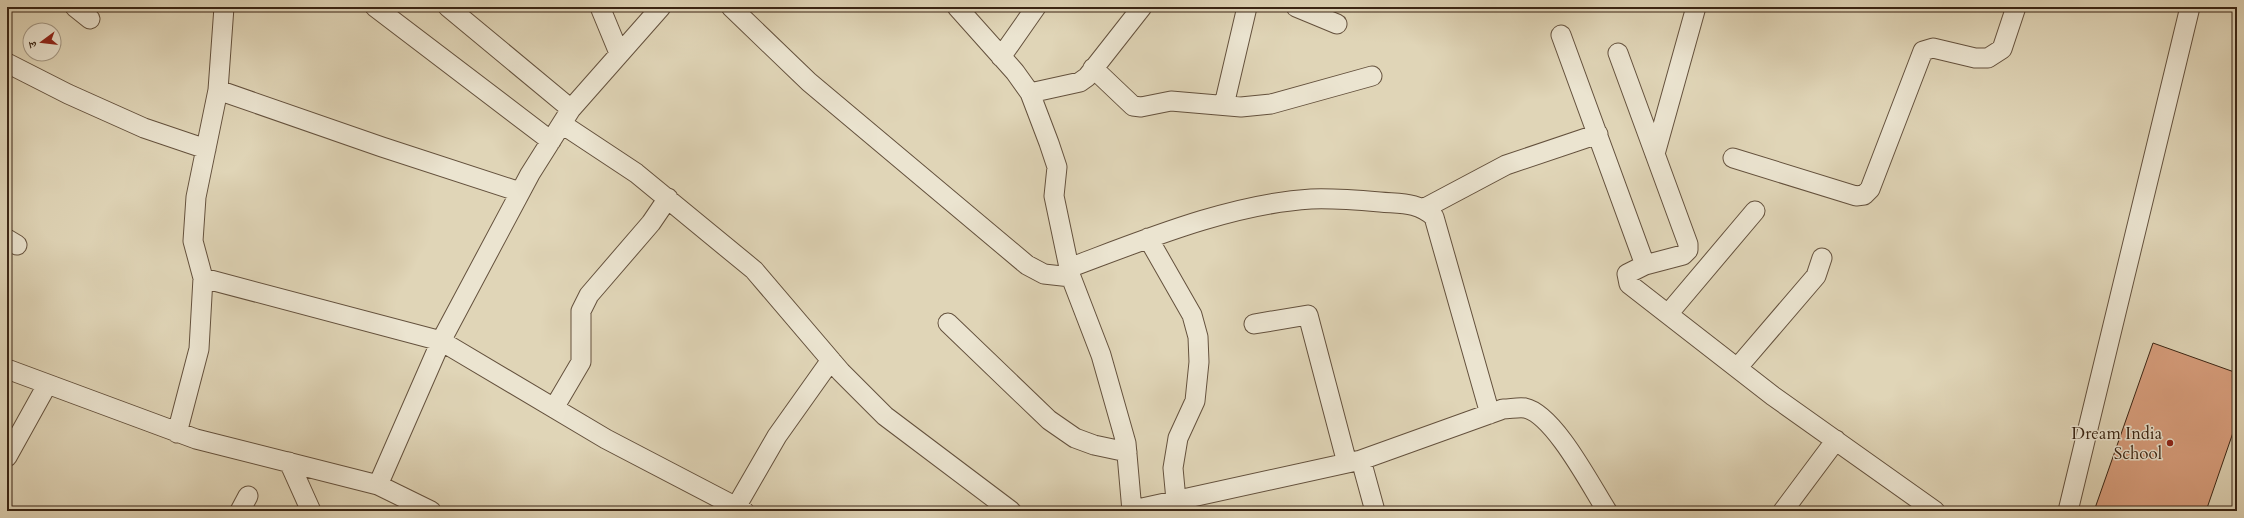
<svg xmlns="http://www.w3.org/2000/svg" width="2244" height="518" font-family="Cardo,'Noto Serif Devanagari',serif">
<rect width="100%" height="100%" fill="#e0d5b7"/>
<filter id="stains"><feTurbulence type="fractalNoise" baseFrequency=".005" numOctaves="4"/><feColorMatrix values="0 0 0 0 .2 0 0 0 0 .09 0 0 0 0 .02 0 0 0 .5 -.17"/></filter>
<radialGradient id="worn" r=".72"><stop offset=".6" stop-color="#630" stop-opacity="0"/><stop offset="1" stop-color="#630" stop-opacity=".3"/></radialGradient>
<path fill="#d99f7e" stroke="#3a2514" d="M2153,343L2237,373V421L2206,511H2094Z"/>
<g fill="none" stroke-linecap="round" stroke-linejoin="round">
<defs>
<path id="minor" d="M75,7L90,19
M375,7L551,141
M448,7L571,109
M600,7L619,53
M731,7L809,82L1027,265L1044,274L1071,277
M957,7L1015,72L1030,93L1049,143L1057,167L1054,196L1071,277L1101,355L1126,443L1132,511
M1296,7L1337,24
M1561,35L1645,265L1627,274L1629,284L1773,396L1935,511
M1618,53L1688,244V250L1683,255L1645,265
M1001,57L1036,7
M7,63L68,94L144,128L206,149
M1093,68L1133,106L1141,107L1171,101L1241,107L1271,104L1372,76
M218,90L382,147L520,192
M1030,93L1080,82L1087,77L1142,7
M1224,105L1247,7
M562,124L636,173L754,270L841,372L885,416L1011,511
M1655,154L1696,7
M1733,158L1856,196L1864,195L1870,189L1923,51L1933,48L1975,58H1988L2002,49L2016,7
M1425,208L1506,165L1598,134
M1148,238L1192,315L1198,337L1199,362L1195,401L1178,438L1173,468L1176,500
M7,239L17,245
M1069,268C1144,240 1230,204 1311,199C1334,198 1357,200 1380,202C1401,204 1418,202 1434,217L1490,414
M203,278L441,341L606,439L744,511
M1668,314L1755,211
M948,323L1049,420L1075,438L1094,445L1127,452
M1254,324L1308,315L1347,463
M1738,367L1816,276L1822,258
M7,369L196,439L378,485L431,511
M554,408L581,362V311L589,295L651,223L668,198
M177,433L199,349L203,278L193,241L196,197L218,90L224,7
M7,457L47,385
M1361,460L1503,409C1510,409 1518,407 1525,408C1554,414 1591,486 1607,511
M289,462L311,511
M378,485L441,341L530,174L571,109L661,7
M736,507L777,436L831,360
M1133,510L1361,460L1375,511
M240,511L248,496
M1783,511L1836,440
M2068,511L2190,7"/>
</defs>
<use href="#minor" stroke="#64513d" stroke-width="21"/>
<use href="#minor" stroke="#ebe4d0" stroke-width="19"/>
</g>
<circle fill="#8f2418" stroke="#ebe4d0" stroke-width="1.5" cx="2170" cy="443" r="4"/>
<g text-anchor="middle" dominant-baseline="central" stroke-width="3" stroke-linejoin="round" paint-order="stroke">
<g font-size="17" fill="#3a2514" stroke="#ebe4d0" text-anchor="end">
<text x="2162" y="433">Dream India<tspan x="2162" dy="20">School</tspan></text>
</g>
</g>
<rect width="2244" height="518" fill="none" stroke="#e0d5b7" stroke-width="24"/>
<rect x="8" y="8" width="2228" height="502" fill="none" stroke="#3a2514" stroke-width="2"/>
<rect x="12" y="12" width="2220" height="494" fill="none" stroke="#3a2514"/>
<g transform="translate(42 42) rotate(255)"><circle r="19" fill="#ebe4d0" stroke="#a49885"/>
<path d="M0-3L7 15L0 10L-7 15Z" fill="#8f2418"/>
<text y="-6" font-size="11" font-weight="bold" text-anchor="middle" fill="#3a2514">उ</text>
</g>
<rect width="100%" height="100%" filter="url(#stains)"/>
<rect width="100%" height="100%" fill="url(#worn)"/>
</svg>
